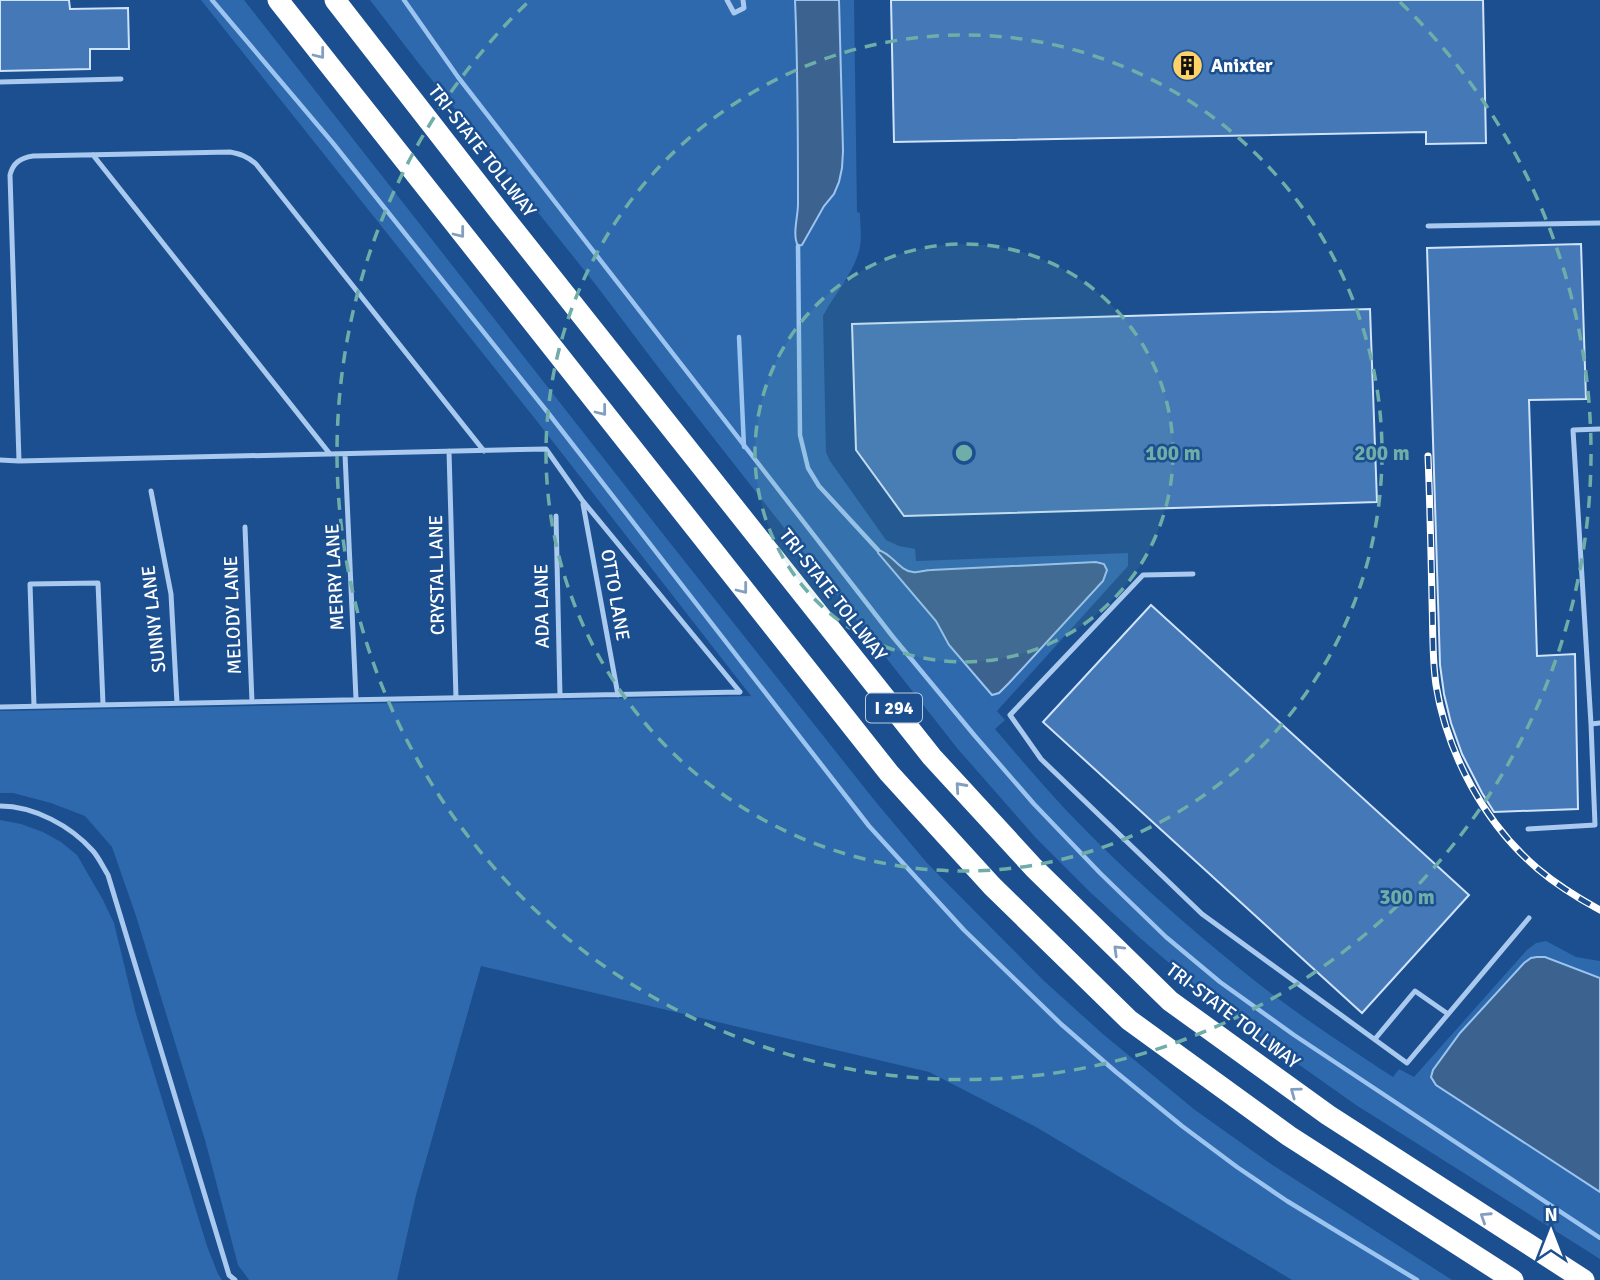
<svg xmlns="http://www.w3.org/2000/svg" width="1600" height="1280" font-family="Signika,sans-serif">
<rect width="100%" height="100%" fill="#1b4f8f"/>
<path fill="#2e69ad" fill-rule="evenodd" d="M201,0H244L663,534L875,801L927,863L1043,980L1104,1035L1195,1110L1271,1164L1452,1280H1292L1036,1127L929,1072L481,966L416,1195L397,1280H249L238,1265L205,1140L136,916L112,847L85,816L51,803L13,793H0V711L751,696L536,420Z
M370,0H795C799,80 802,161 795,241L802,245L824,206L834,194L839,182L842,168L843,151L839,0H854L857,212L860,213C860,224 862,236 860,247C855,272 835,293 823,316L826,452L830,461L886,540L899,546L915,549L916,561L1128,553V566L997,711L1005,720L995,729C1018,756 1041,783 1065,809C1122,869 1185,925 1250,977C1295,1013 1344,1045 1393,1077L1399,1069L1414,1077L1527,950L1536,943L1546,941L1576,957L1600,961V978L1545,957L1531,958L1524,963L1460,1033L1436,1085L1600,1192V1259L1356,1105L1250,1030L1223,1009L1140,938L1090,892L1035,837L957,748L661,371L596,285L416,60ZM879,550L909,572H915L931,570L1096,562L1104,564L995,695L989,692L949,645L936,621L878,553Z
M0,820L21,824L43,832L61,842L77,855L103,900L114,923L136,1014L207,1246L218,1274L222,1280H0Z"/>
<path fill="#3c6290" stroke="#9cc4f0" stroke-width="2" d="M795,0H839L843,151L842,168L839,182L834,194L824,206L802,245L798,246C792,235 798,217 798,204C798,136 798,68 795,0Z
M878,550C892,553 899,571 913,572C919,573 925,570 931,570L1096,562L1104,564L1107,570L1103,581L1009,683L999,693L992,695L949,645L936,621L878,553Z
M1537,957H1545L1600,978V1192L1436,1085L1431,1077L1433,1070L1460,1033L1524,963L1531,958Z"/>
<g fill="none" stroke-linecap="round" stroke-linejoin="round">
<path stroke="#9cc4f0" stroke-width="4.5" d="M212,0L332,142L549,414L869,826L964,930L1061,1024L1116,1072L1182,1126L1237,1167L1287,1201L1417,1280
M404,0L458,77L893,637L975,736L1034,804L1100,873L1166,937L1220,982L1294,1035L1600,1238
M798,246L800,435L808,468L819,486L878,550
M739,337L744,447"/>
</g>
<path fill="#4478b7" stroke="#cfe3fa" stroke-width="2" d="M0,0H69L70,9L128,8L129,49H90V69L0,71Z
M891,0H1483L1486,143L1426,144V132L894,142Z
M1581,244L1586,399L1529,400L1537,656L1575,654L1578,809L1494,812L1482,793L1462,754L1451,723L1444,694L1440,665L1427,248Z
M1370,309L1377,502L904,516L856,450L852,324Z
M1151,605L1469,895L1362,1013L1043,722Z"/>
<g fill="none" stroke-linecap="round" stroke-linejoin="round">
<path stroke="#a9c9ee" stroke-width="5" d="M727,0L734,13L744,8L743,0
M0,82L121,79
M93,155L330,454
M1428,226L1600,223
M1600,429L1573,430L1591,724L1600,723
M449,451L456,698
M345,454L356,699
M0,460L19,461L546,449L582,500L740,692
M19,461L10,175C13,163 20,158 33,156L230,152C240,154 247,156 256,164L484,451
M151,491L171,594L177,703
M583,504L618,695
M556,516L560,696
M245,527L252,702
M1193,574L1143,575L1010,715L1041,759L1202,914L1407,1063L1529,918
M34,706L30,584L98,583L103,704
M0,707L740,692
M0,806C34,806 71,826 93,851C99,858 103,867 108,875L229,1275L235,1280
M1528,829L1595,825L1591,724
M1375,1039L1415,991L1448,1014"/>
<path stroke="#fff" stroke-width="21" d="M278,0L889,773L992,886L1129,1020L1289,1136L1513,1280
M335,0L499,211L932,757L1034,868L1170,1001L1328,1115L1584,1280"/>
<defs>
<path id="rail" d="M1428,456C1430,504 1431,552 1432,600C1433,628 1432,657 1436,685C1447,754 1485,824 1538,869C1557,885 1578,898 1600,910"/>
</defs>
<use href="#rail" stroke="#fff" stroke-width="7"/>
<use href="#rail" stroke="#1b4f8f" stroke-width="4.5" stroke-dasharray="13" stroke-linecap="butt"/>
</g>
<defs><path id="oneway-chevron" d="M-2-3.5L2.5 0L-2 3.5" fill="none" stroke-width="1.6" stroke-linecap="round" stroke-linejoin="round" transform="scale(1.75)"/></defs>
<g stroke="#829ec1">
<use href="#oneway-chevron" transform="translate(320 54) rotate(52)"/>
<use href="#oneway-chevron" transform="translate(460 233) rotate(52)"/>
<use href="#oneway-chevron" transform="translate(602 411) rotate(52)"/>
<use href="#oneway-chevron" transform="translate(743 589) rotate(52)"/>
<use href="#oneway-chevron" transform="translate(960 787) rotate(-132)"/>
<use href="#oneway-chevron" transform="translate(1118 950) rotate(-136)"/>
<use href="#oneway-chevron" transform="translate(1295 1092) rotate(-144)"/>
<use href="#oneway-chevron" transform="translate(1485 1217) rotate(-147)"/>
</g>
<circle cx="964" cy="453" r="209" fill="#6fada8" fill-opacity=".12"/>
<g fill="none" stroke="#6fada8" stroke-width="3.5" stroke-dasharray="12 9">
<circle cx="964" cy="453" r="209"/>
<circle cx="964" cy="453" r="418"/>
<path d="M1400 2A627 627 0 1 1 528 2"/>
</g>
<defs>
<symbol id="building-disc" viewBox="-11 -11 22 22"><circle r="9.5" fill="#ffd166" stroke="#1b4f8f"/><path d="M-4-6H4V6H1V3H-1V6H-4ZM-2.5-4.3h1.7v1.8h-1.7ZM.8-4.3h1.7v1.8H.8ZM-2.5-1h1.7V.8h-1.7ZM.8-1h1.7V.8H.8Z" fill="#111"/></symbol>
</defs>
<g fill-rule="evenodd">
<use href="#building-disc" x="1170" y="48" width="35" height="35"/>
</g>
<g text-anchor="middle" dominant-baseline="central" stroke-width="5" stroke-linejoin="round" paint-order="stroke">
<rect fill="#1b4f8f" stroke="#bbcadd" stroke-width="2" x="866" y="693.5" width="56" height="29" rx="5"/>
<g font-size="18" font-weight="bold" fill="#fff">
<text x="894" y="708">I 294</text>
</g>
<g font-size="19" font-weight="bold" fill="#fff" stroke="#1b4f8f" text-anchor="start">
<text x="1211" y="66">Anixter</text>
</g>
<g font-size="19" fill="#fff" stroke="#1b4f8f">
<text transform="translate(482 151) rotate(52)">TRI-STATE TOLLWAY</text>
<text transform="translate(437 575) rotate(-91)">CRYSTAL LANE</text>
<text transform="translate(335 577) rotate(-93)">MERRY LANE</text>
<text transform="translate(615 595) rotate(80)">OTTO LANE</text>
<text transform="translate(833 595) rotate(52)">TRI-STATE TOLLWAY</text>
<text transform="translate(542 606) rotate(-91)">ADA LANE</text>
<text transform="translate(233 615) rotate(-92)">MELODY LANE</text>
<text transform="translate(154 619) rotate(-96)">SUNNY LANE</text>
<text transform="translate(1233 1016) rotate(37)">TRI-STATE TOLLWAY</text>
</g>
</g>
<circle cx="964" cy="453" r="10" fill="#6fada8" stroke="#1b4f8f" stroke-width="3.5"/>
<g font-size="21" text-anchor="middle" font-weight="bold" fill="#6fada8" stroke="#1b4f8f" stroke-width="5" stroke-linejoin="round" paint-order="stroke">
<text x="1173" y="460">100 m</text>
<text x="1382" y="460">200 m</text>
<text x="1407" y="904">300 m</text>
</g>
<g transform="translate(1551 1231)" stroke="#1b4f8f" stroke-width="5" paint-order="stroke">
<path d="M0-5L12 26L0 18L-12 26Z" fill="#ffffff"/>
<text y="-10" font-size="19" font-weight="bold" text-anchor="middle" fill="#ffffff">N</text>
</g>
</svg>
